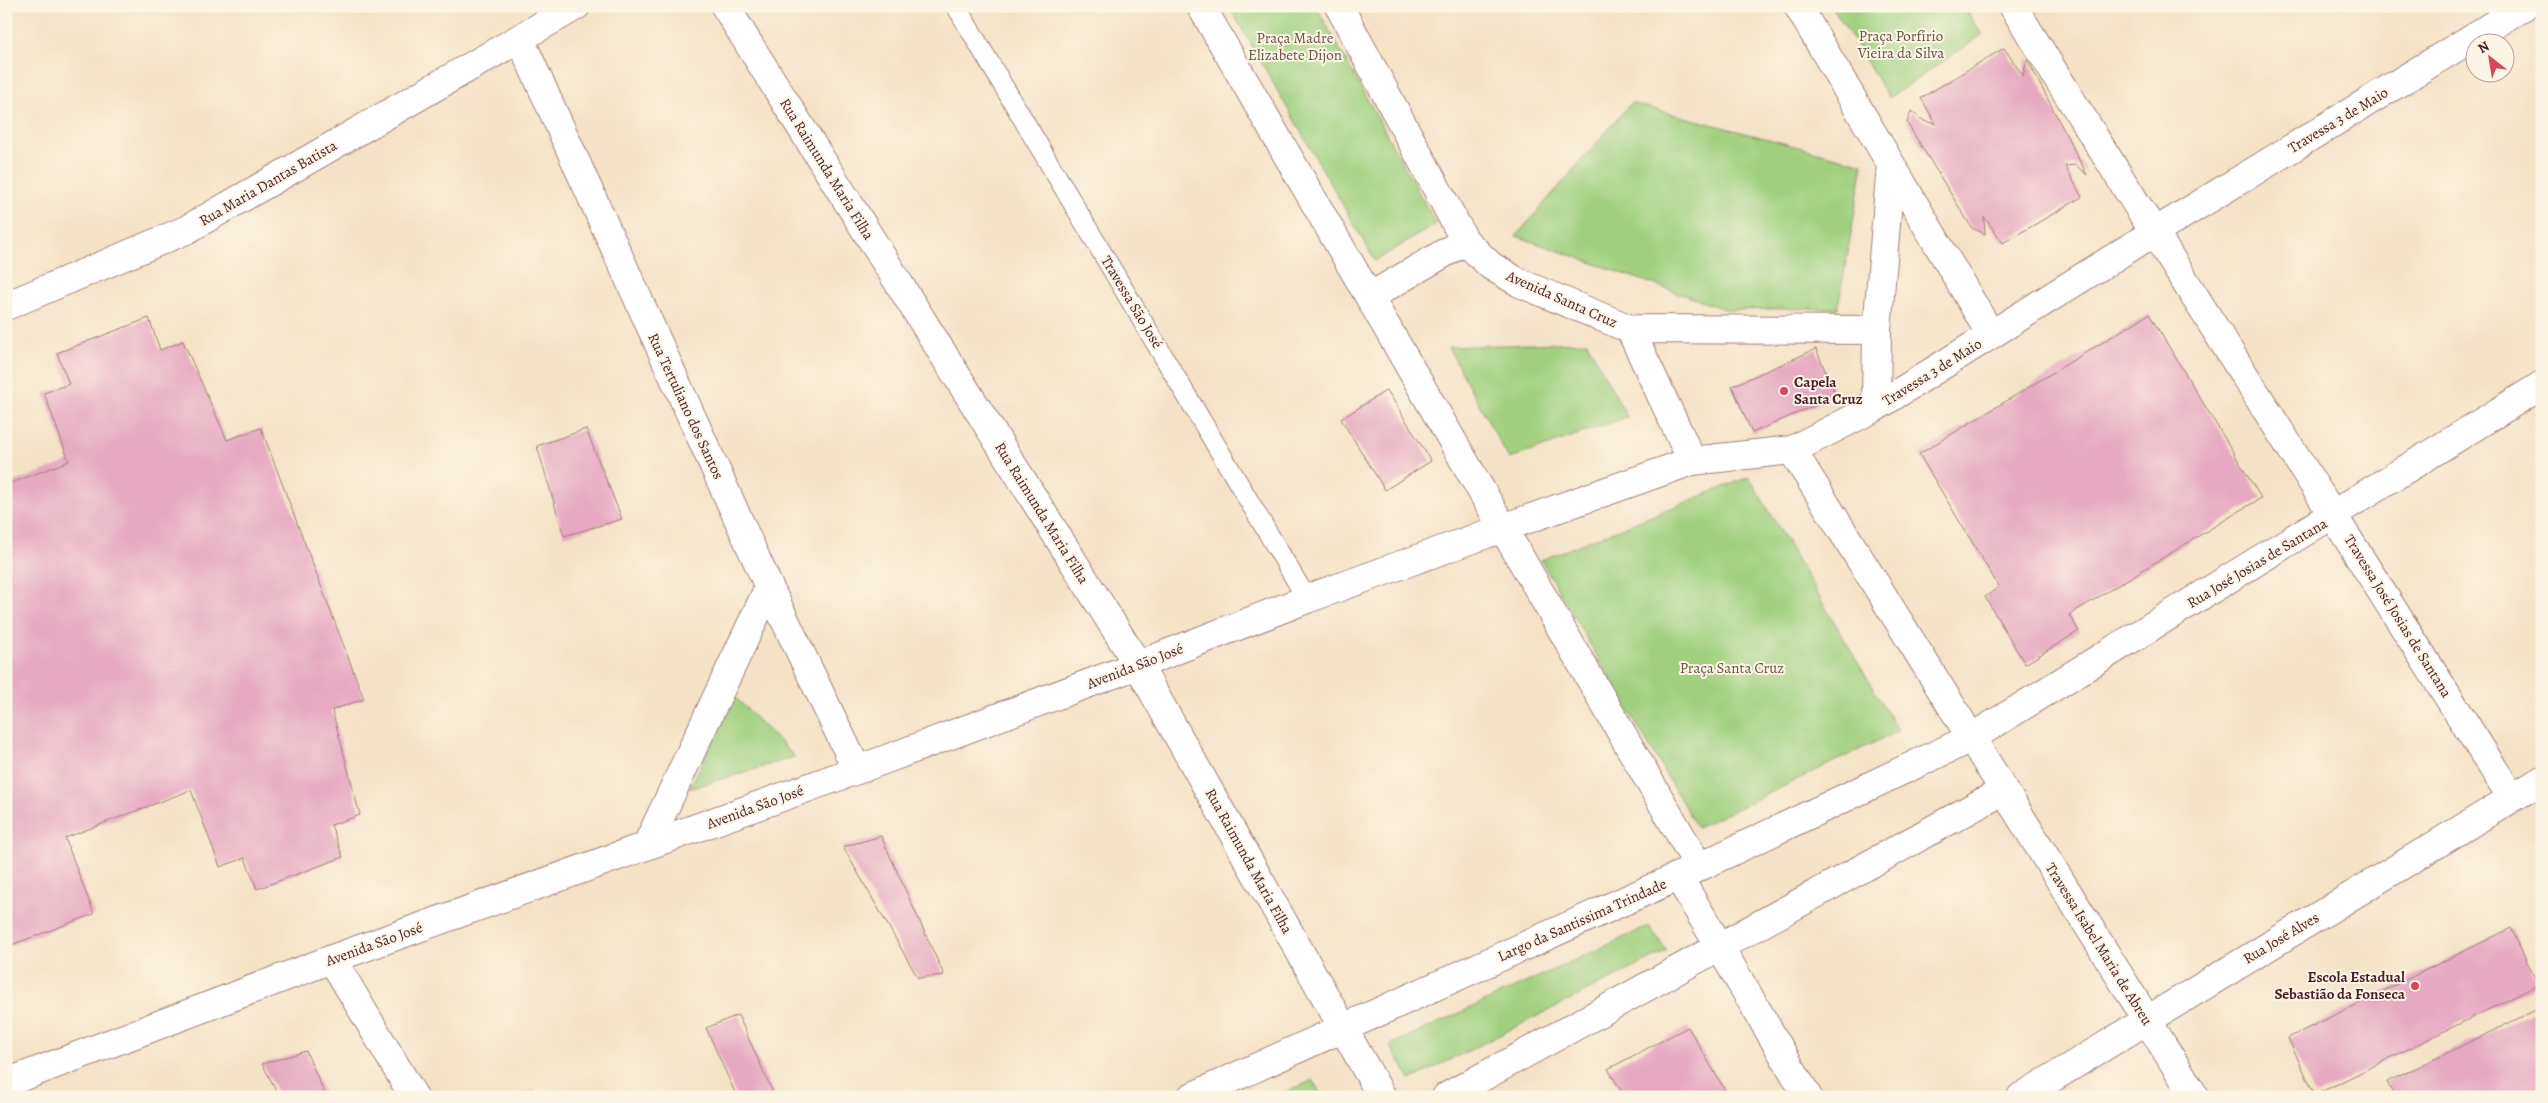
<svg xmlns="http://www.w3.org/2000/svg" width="2548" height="1103" font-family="Alegreya,serif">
<rect width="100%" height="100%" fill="#fcf5e5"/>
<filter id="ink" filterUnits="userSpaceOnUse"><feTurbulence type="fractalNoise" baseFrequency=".02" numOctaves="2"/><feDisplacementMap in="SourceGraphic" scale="10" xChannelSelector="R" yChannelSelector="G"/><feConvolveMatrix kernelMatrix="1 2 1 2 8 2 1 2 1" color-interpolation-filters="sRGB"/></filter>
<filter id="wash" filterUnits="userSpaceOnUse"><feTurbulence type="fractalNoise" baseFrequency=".0096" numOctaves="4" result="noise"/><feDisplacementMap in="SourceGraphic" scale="20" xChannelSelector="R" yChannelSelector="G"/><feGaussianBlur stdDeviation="1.12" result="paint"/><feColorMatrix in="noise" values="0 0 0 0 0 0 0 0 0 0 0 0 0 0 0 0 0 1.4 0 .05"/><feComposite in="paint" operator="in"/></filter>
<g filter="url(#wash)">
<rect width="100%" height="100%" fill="#f4e2c6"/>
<path fill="#a0d07f" stroke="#757855" d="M1229,6H1316L1436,224L1375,261Z
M1832,6H1964L1982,35L1889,98Z
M1631,103L1863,164L1838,308L1727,310L1516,236Z
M1587,342L1627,417L1509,459L1448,347Z
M1749,477L1898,731L1697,828L1541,560Z
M735,697L795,757L689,789Z
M1649,926L1667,951L1410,1080L1390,1045Z
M1313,1080L1322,1097H1276Z"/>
<g id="blocks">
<path fill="#e6a9c1" d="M2004,48L2023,76L2027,59L2087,175L2076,165L2065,166L2082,197L2003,243L1984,217L1985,234L1972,228L1907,123L1911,111L1924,121L1936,124L1921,98Z
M2149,314L2261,498L2069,615L2079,631L2025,664L1985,597L1999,587L1919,454Z
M149,318L160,350L183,341L227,440L261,428L364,699L332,710L360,815L331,825L343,857L257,889L245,858L220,867L191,790L65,838L94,914L6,947V485L69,461L44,393L69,384L57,353Z
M1816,349L1836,396L1752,433L1732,386Z
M1387,390L1431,461L1385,490L1341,419Z
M586,429L622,519L564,536L537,446Z
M881,836L944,975L918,978L843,847Z
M2511,928L2538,985L2315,1095L2288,1038Z
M2542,1007V1097H2395L2387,1082Z
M738,1015L775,1097H737L706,1028Z
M1688,1027L1729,1097H1625L1608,1069Z
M306,1051L326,1097H280L262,1064Z
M534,1090L538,1097H515Z"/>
</g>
</g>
<g filter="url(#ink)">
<use href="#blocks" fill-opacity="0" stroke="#9f8078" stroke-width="1"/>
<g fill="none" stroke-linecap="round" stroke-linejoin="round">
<defs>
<path id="lane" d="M956,6L1307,599"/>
<path id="street" d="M725,6L1138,665L1382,1097
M1201,6L1699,867
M1339,6L1465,241L1491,266L1520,283L1630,329L1877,330
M1798,6L1991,335
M2013,6C2177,272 2346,534 2512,798
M520,39L769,587L857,770
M1371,296L1465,241
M6,306L186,230L576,6
M1630,329L1692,461
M1876,407L1877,330L1891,165
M1792,450L1876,407L2153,233L2524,6
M647,845L769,587
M1678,876L1808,1097
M332,959L414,1097
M1191,1097L1699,867L1971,738L2542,385
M1446,1097L2003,791
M2021,1097L2542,780"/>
<path id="primary" d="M6,1083L332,959L857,770L1138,665L1307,599L1503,528L1692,461L1792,450L2195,1097"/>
</defs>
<use href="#lane" stroke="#9f8078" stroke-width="21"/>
<use href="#street" stroke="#9f8078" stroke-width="30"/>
<use href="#primary" stroke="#9f8078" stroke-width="30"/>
<use href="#lane" stroke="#fff" stroke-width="19"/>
<use href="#street" stroke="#fff" stroke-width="28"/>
<use href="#primary" stroke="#fff" stroke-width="28"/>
</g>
</g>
<g fill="#d1495b" stroke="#fcf5e5" stroke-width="2">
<circle cx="1784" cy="391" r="5"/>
<circle cx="2415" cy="986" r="5"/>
</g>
<g text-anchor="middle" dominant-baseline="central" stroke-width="4" stroke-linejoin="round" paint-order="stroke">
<g font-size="15" fill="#645444" stroke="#fcf5e5">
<text x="1901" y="36">Praça Porfírio<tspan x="1901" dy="17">Vieira da Silva</tspan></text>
<text x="1295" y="38">Praça Madre<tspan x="1295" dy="17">Elizabete Dijon</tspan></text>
<text x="1732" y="668">Praça Santa Cruz</text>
</g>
<g font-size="15" fill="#4a1f2b" stroke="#fcf5e5">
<text transform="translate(2338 120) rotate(-31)">Travessa 3 de Maio</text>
<text transform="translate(827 169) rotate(58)">Rua Raimunda Maria Filha</text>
<text transform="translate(268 183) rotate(-30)">Rua Maria Dantas Batista</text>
<text transform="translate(1562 299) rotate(24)">Avenida Santa Cruz</text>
<text transform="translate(1132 302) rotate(59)">Travessa São José</text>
<text transform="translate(1932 372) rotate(-32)">Travessa 3 de Maio</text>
<text transform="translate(686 406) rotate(65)">Rua Tertuliano dos Santos</text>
<text transform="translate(1042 513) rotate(58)">Rua Raimunda Maria Filha</text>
<text transform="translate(2257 563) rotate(-31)">Rua José Josias de Santana</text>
<text transform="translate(2398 616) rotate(58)">Travessa José Josias de Santana</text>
<text transform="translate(1135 666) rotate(-21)">Avenida São José</text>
<text transform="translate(755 807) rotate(-20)">Avenida São José</text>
<text transform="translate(1249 861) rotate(61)">Rua Raimunda Maria Filha</text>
<text transform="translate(1582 920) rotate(-24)">Largo da Santissima Trindade</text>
<text transform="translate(2281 938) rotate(-31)">Rua José Alves</text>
<text transform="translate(374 944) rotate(-20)">Avenida São José</text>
<text transform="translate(2099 944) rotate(58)">Travessa Isabel Maria de Abreu</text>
</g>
<g font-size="15" font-weight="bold" fill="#4a1f2b" stroke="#fcf5e5" text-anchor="start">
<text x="1794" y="382">Capela<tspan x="1794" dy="17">Santa Cruz</tspan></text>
<text x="2405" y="977" text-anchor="end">Escola Estadual<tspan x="2405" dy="17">Sebastião da Fonseca</tspan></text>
</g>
</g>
<rect width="2548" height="1103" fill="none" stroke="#fcf5e5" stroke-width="25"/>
<g transform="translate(2490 58) rotate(329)"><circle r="24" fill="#fcf5e5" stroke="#b59f9b"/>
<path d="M0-4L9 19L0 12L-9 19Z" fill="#d1495b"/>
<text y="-8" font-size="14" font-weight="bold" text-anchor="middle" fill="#4a1f2b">N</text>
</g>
</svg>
